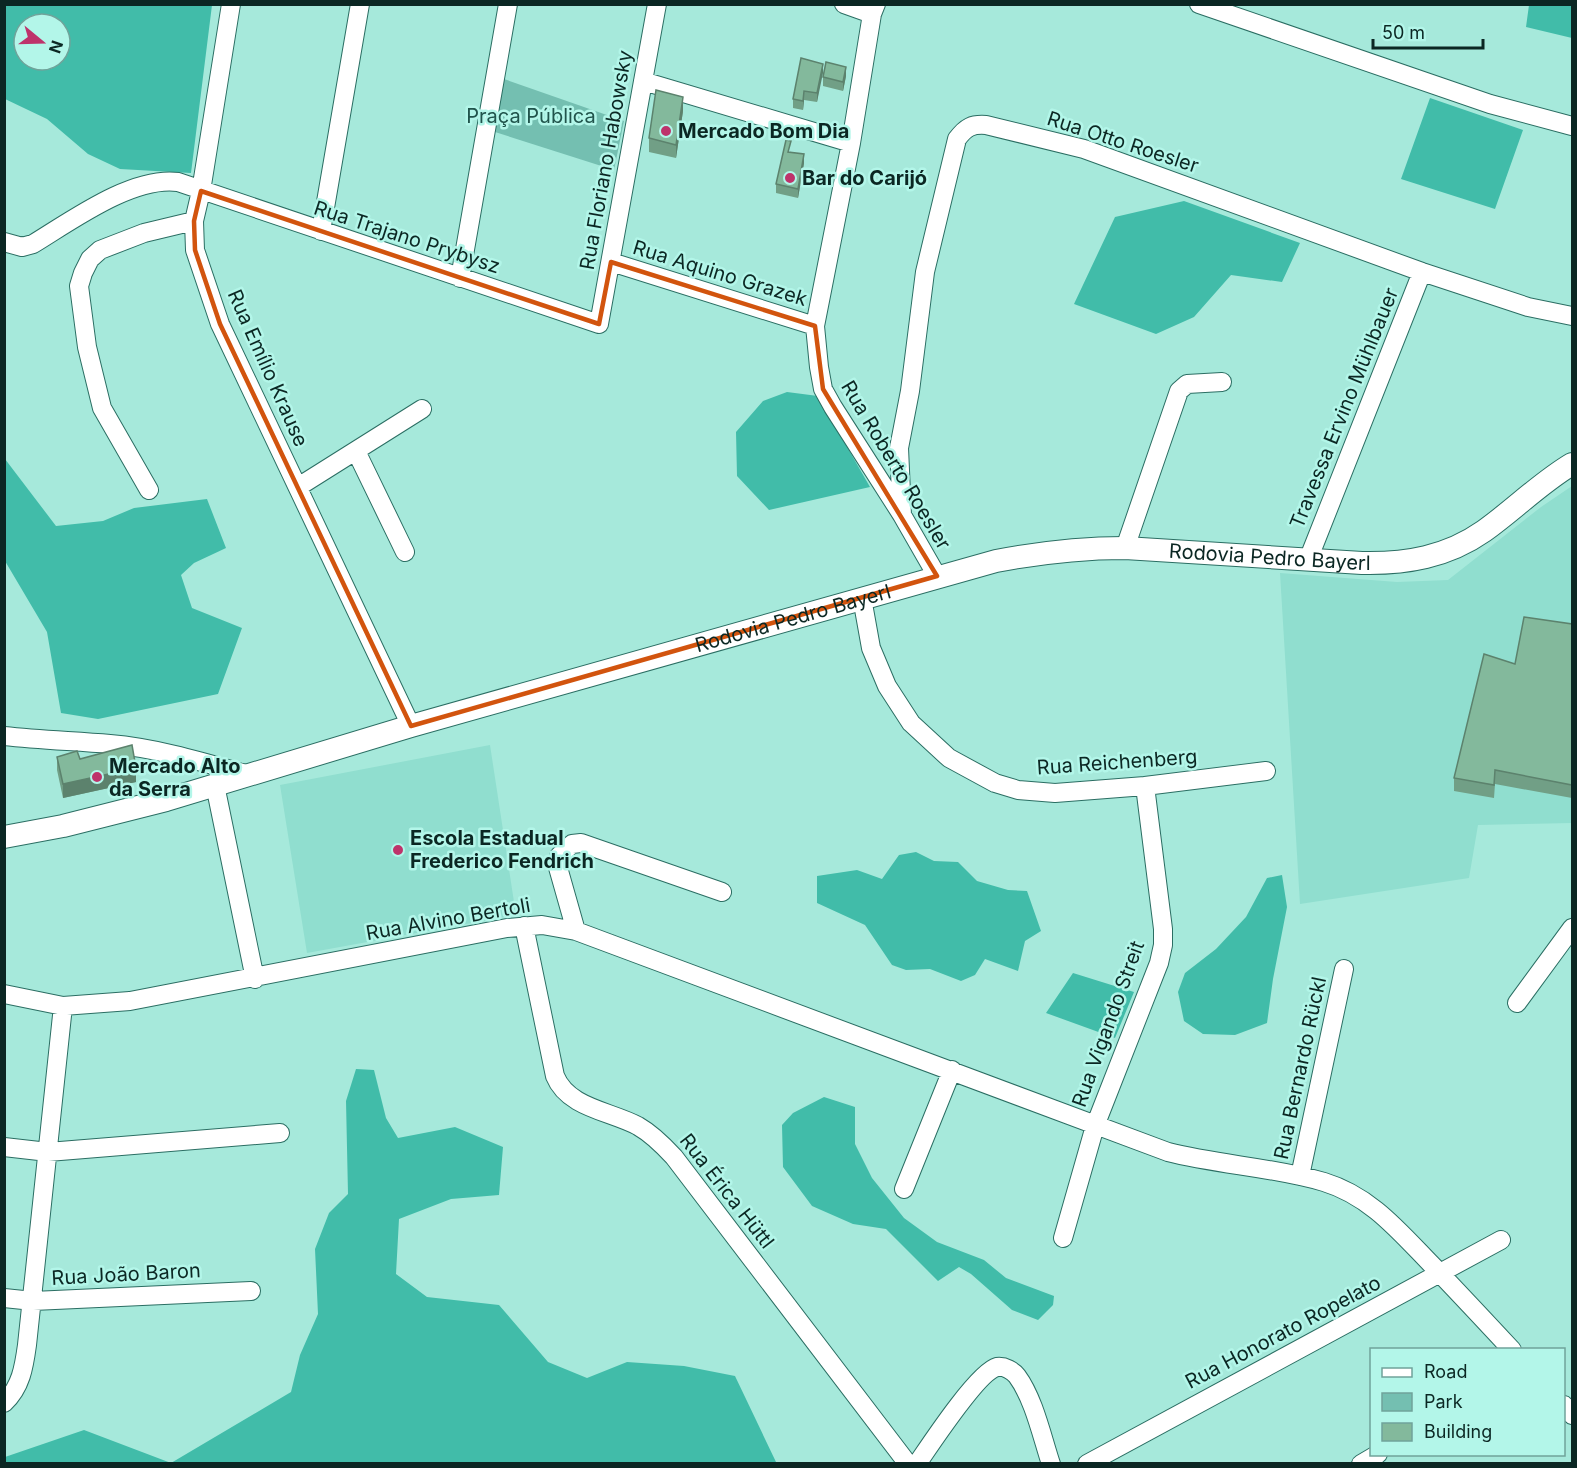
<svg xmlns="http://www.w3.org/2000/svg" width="1577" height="1468" font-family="Inter,sans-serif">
<rect width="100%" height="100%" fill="#a6e9db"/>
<path fill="#90decf" d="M1572,486V823L1478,825L1469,878L1300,904L1280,573L1397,582L1448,580L1541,507Z
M490,745L516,915L307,953L280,785Z"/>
<path fill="#74bfb1" d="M504,79L624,121L614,170L495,132Z"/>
<path fill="#41bca9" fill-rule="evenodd" d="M4,5H212L191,173L120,169L88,154L47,119L5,99ZM24,24H60V60H24Z
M1529,5H1572V38L1526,27Z
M1430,98L1523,130L1495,209L1401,179Z
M1184,201L1300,243L1282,282L1231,275L1194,317L1156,334L1074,304L1115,217Z
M787,392L818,396L870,487L769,510L737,476L736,432L763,401Z
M5,459L56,526L103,521L134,508L207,499L226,548L194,563L181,575L192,608L242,628L218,694L98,719L61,713L47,632L5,561Z
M916,852L934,861L958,862L977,881L1008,890L1027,891L1041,931L1025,941L1018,971L985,959L975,975L961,981L930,969L906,970L892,965L865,925L817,903V876L857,870L882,879L899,855Z
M1282,875L1287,907L1273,979L1267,1023L1235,1035L1203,1034L1184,1021L1178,992L1185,973L1216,949L1246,917L1267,878Z
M1073,973L1134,992L1115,1038L1046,1013Z
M356,1069L374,1070L386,1118L398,1138L455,1127L503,1147L499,1195L451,1199L399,1219L396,1274L427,1297L499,1305L548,1362L587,1378L627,1362L684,1366L735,1376L776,1462L775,1463H5V1457L84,1430L171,1463L291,1392L300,1355L318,1314L315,1249L329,1213L348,1194L346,1101Z
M824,1097L855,1107V1144L872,1178L904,1218L937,1242L984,1260L1006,1278L1054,1296L1053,1305L1038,1320L1012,1310L971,1274L959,1267L938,1281L886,1229L853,1224L812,1206L783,1167L782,1125L793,1113Z"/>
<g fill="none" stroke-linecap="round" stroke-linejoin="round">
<defs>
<path id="minor" d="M231,4L201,191L194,221L195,250L220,324L411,726
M844,4L872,14
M876,4L872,14L851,143L815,326L819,367L823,389L833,407L902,515L937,576
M1199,4L1490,104L1572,126
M643,81L851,143
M321,231L360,4
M4,242L22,247L33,244C71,221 132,176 178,182L599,324L657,4
M611,262L815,326
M460,278L508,4
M356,451L405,552
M298,487L422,409
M149,490L102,408L87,347L79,286L83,273L90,259L100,250L144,233L194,221
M902,515L899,448L910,391L925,272L957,139C966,127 972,124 986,125L1084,149L1422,272L1528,307L1572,316
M1125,548L1179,391L1187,384L1222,382
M1308,560L1422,272
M862,598L871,648L887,686L911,723L949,758L995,783L1018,790L1055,793L1145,786L1266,771
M4,736C40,740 75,741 110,744C157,748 203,762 249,775
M215,785L255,979
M524,926L555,1076C568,1108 610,1111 638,1126C652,1134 663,1145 674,1157L908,1464
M576,931L557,864L559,856L572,844L581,843L722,892
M4,994L63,1006L130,1001L507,928L542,925L576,931L1168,1152C1219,1165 1273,1167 1324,1182C1370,1196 1398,1230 1431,1264C1458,1292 1485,1321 1512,1350
M1517,1003L1572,928
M4,1147L48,1152L280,1133
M1300,1176L1344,969
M904,1189L952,1070
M1063,1238L1095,1126L1159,963L1163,945V929L1145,786
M4,1298L33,1301L251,1291
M4,1403C21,1387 24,1367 27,1345L63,1006
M1564,1405L1572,1415
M917,1464C930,1445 978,1372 997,1367C1005,1366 1013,1371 1017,1376C1034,1399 1042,1437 1051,1464
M1087,1464L1501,1240
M1361,1464L1378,1454"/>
<g id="major">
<path id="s1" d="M4,837L63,826L166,800L411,726L996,561C1038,553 1082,548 1125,548L1362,563C1406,564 1447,557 1484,531C1515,509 1540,483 1572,464"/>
</g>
</defs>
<use href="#minor" stroke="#2b6e63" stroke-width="20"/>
<use href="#major" stroke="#2b6e63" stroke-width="24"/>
<use href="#minor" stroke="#fff" stroke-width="18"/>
<use href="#major" stroke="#fff" stroke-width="22"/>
</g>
<path fill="#719f86" d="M823,64L817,102L804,100L803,110L793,108V99Z
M846,76L843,91L823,86V77Z
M683,111L676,158L649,152V138Z
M791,150L790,152L804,163L798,198L776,193V184Z
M1572,624V798L1495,784L1494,798L1454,791V778L1515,664Z
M57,757L80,759L136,782L63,798L57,770Z"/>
<path fill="#5c826d" d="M823,64V73L817,102V93Z
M846,67V76L843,91V82Z
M804,91V100L803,110V101Z
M683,97V111L676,158V145Z
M804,154V163L798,198V189Z
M136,768V782L63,798V784Z"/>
<path fill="#83b99c" stroke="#5c826d" stroke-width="1.5" d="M801,58L823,64L817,93L804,91L803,101L793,99Z
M826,62L846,67L843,82L823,77Z
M656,90L683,97L676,145L649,138Z
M786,140L791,141L788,152L804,154L798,189L776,184Z
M1524,617L1572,624V785L1495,770L1494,785L1454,778L1484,654L1515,664Z
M132,745L136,768L63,784L57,757L77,751L80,759Z"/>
<path fill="none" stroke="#d2540e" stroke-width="4.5" stroke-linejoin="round" d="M201,191L599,324L611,262L815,326L823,389L937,576L411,726L220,324L195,250L194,221Z"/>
<g fill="#be336b" stroke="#b3f6e9" stroke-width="2">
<circle cx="666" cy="131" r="6"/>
<circle cx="790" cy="178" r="6"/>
<circle cx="97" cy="777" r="6"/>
<circle cx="398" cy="850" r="6"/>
</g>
<g text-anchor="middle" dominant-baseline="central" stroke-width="5" stroke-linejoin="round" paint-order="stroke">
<g font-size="20" fill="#21544c" stroke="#b3f6e9">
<text x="531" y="116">Praça Pública</text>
</g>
<g font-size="20" font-weight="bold" fill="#0b2723" stroke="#b3f6e9" text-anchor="start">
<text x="678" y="131">Mercado Bom Dia</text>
<text x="802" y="178">Bar do Carijó</text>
<text x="109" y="766">Mercado Alto<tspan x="109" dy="23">da Serra</tspan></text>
<text x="410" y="838">Escola Estadual<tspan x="410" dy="23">Frederico Fendrich</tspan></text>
</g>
<g font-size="20" fill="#0b2723" stroke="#b3f6e9">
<text transform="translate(1123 142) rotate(18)">Rua Otto Roesler</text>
<text transform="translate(606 160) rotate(-80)">Rua Floriano Habowsky</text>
<text transform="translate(407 237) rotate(18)">Rua Trajano Prybysz</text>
<text transform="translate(720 273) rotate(17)">Rua Aquino Grazek</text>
<text transform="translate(268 368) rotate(66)">Rua Emílio Krause</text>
<text transform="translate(1344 408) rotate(-68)">Travessa Ervino Mühlbauer</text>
<text transform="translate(896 465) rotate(59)">Rua Roberto Roesler</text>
<text stroke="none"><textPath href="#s1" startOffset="1305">Rodovia Pedro Bayerl</textPath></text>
<text stroke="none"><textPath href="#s1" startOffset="819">Rodovia Pedro Bayerl</textPath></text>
<text transform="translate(1117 762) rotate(-4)">Rua Reichenberg</text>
<text transform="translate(448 919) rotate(-10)">Rua Alvino Bertoli</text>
<text transform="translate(1108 1024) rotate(-70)">Rua Vigando Streit</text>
<text transform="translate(1300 1068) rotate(-78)">Rua Bernardo Rückl</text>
<text transform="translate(727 1191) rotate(52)">Rua Érica Hüttl</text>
<text transform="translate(126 1274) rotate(-3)">Rua João Baron</text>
<text transform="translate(1283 1332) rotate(-28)">Rua Honorato Ropelato</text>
</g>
</g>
<rect width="1577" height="1468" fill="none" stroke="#0b2723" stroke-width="12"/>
<rect x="1370" y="1348" width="195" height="108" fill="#b3f6e9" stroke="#70a39a" stroke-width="1.5"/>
<rect x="1382" y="1368" width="30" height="9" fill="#ffffff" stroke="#70a39a" stroke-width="1.5"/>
<text x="1424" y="1378" font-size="18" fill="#0b2723">Road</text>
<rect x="1382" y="1393" width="30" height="18" fill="#74bfb1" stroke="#70a39a" stroke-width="1.5"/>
<text x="1424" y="1408" font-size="18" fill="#0b2723">Park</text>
<rect x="1382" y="1423" width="30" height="18" fill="#83b99c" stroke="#70a39a" stroke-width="1.5"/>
<text x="1424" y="1438" font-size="18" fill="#0b2723">Building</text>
<g transform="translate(42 42) rotate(109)"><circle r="28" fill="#b3f6e9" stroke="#70a39a" stroke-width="1.5"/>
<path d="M0-4.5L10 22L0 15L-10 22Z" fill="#be336b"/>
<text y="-9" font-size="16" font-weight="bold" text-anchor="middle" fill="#0b2723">N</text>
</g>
<path d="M1373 39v9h110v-9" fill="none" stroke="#0b2723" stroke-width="3"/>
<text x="1382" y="39" font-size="18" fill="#0b2723" stroke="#b3f6e9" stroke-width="4.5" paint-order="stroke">50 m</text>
</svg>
